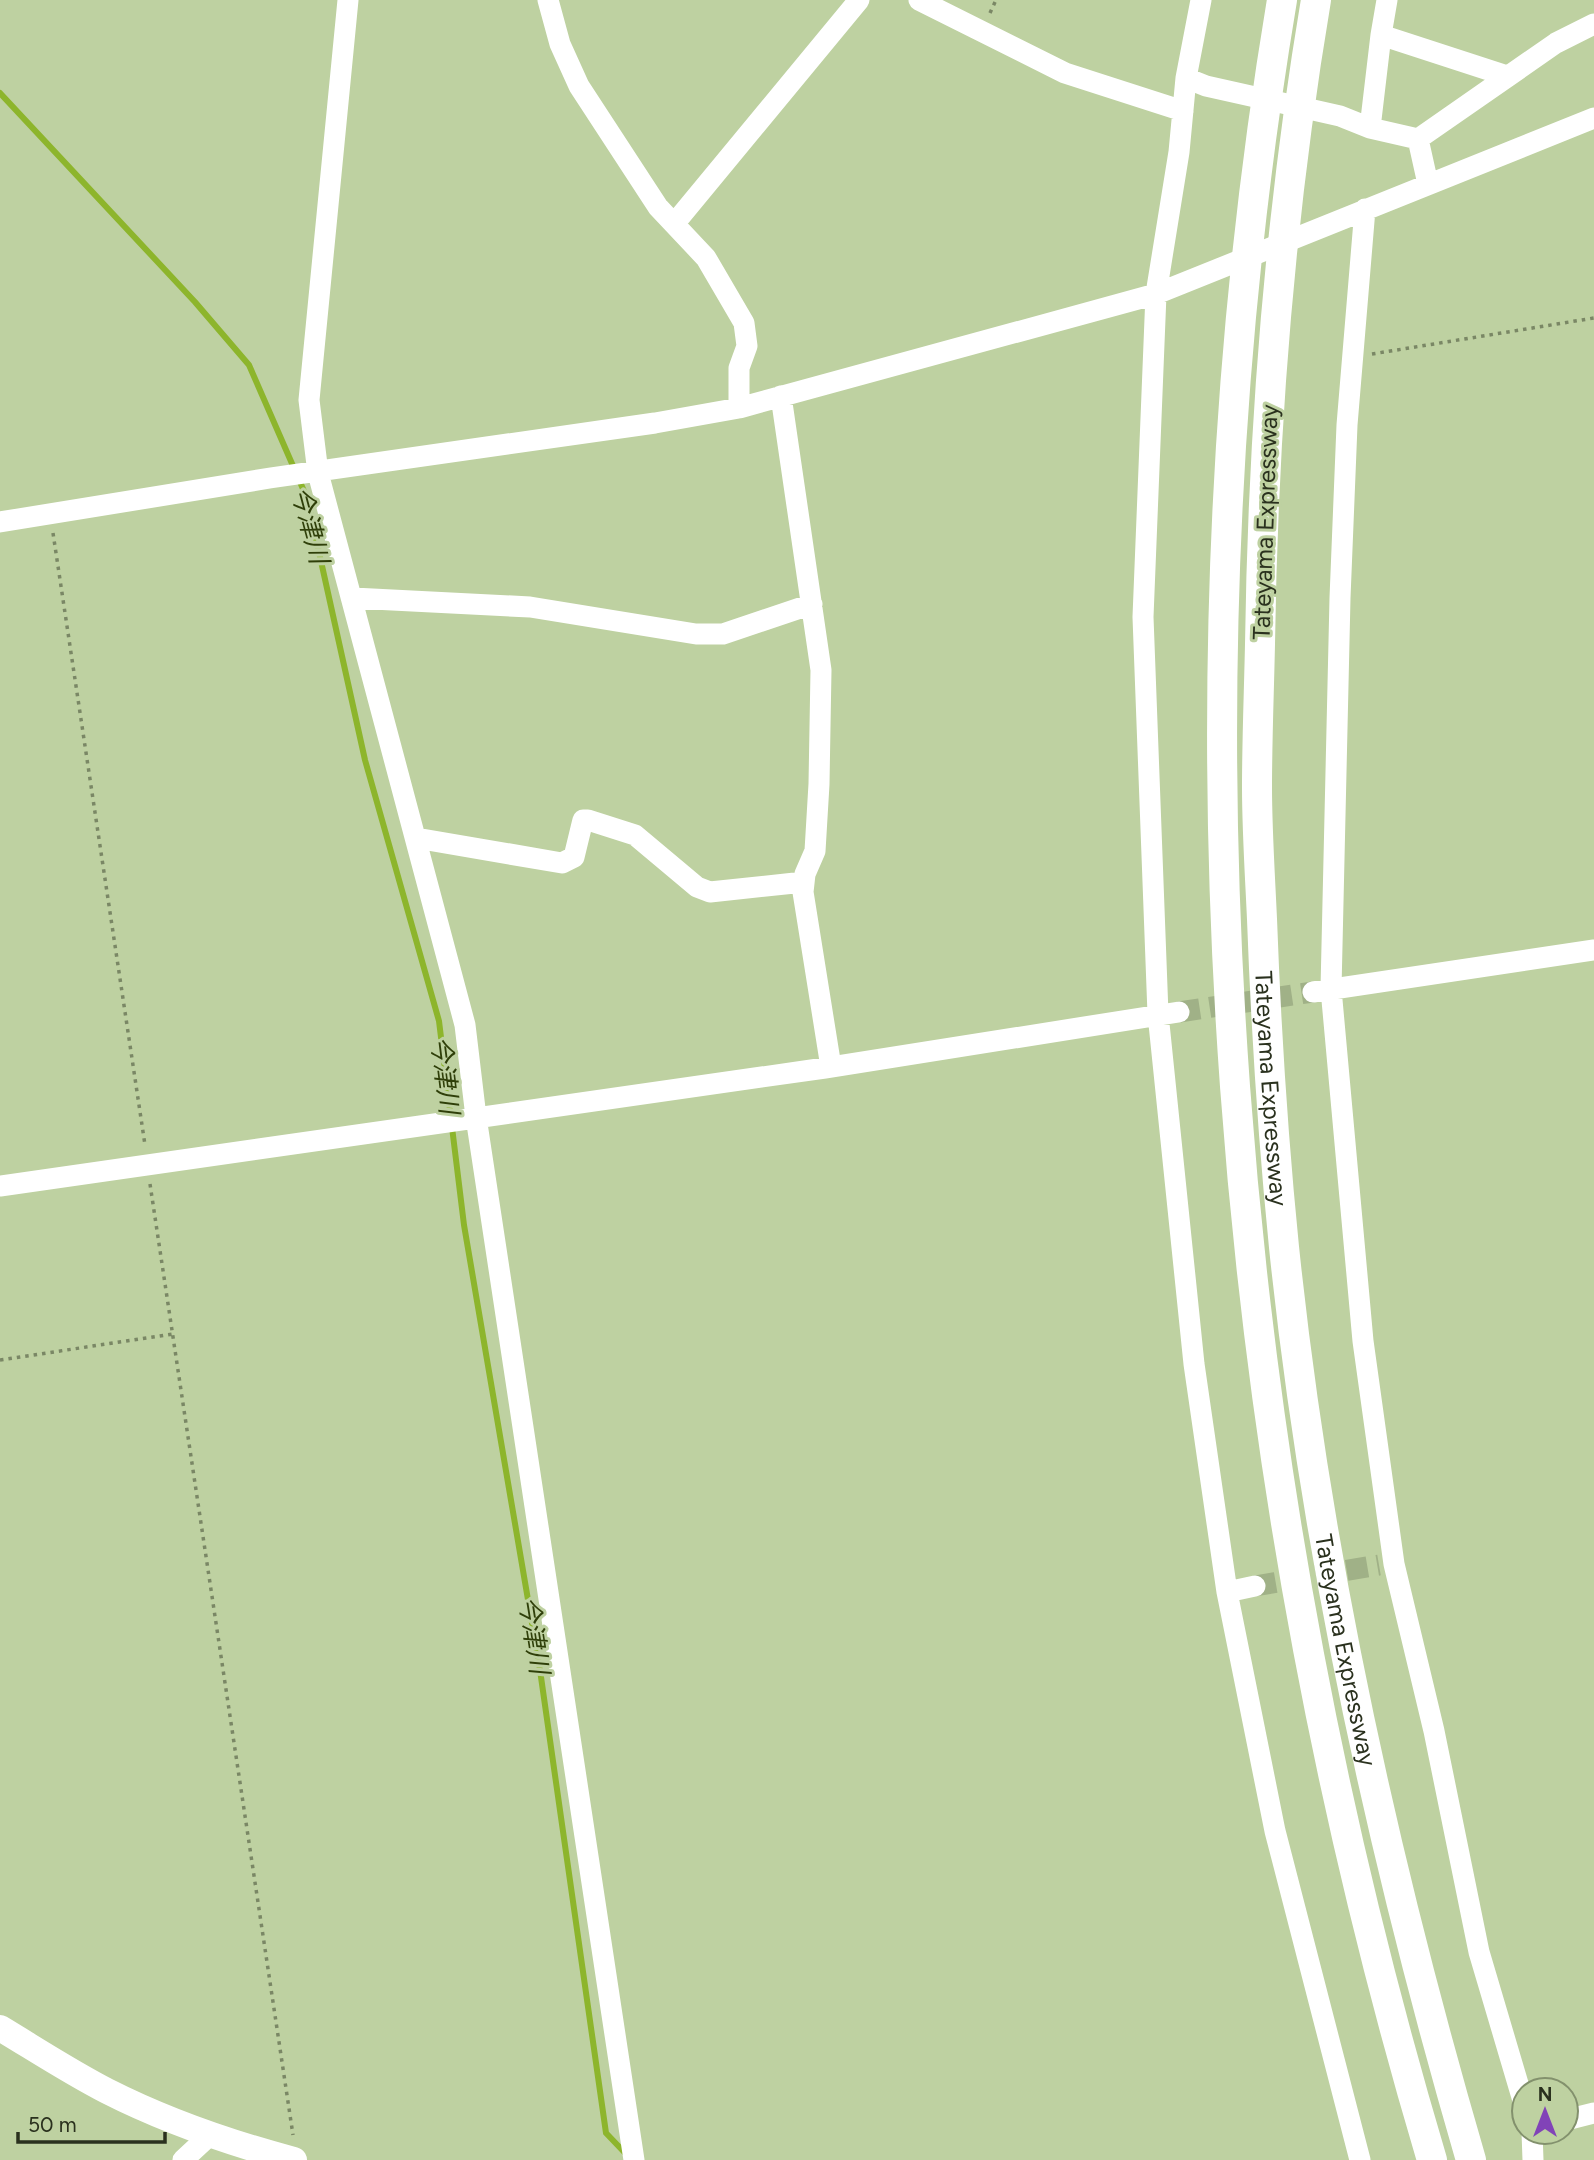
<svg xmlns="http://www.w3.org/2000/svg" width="1594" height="2160" font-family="Figtree,'Noto Sans JP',sans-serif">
<rect width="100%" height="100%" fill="#bed1a1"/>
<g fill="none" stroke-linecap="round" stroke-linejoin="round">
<path stroke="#8db52c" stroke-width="6" d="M0,93L195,302L249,365L307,498L365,760L439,1021L464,1225L540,1670L606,2133L626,2154"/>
<path stroke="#a0b187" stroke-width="21" stroke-dasharray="21 10" stroke-linecap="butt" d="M1179,1012L1313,992
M1255,1586L1379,1565"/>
<path stroke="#7a8765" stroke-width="3.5" stroke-dasharray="3.5 5" stroke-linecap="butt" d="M990,13L996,0
M1372,354L1594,318
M53,533L145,1145
M150,1184L293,2135
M0,1360L173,1334"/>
<path stroke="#fff" stroke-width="21" d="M348,0L309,400L318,473L465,1025L476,1117L634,2160
M548,0L560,44L579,86L658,207L706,258L744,323L747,346L739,368V408
M919,0L1065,73L1183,111
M1201,0L1186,78L1179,152L1156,294L1143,617L1158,1014L1194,1364L1227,1592L1275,1831L1360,2160
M1381,35L1507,76
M1186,78L1206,86L1340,116L1370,128L1418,139L1556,43L1594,24
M1370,128L1381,35L1387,0
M1418,139L1428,184
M1365,209L1347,425L1340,598L1331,989L1363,1341L1394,1564L1434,1731L1479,1952L1524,2104
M674,224L859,0
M781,396L821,670L819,784L815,851L805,874L803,892L831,1067
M0,522L270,478L655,423L739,408L1156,294L1594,118
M353,598L530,607L696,634H723L812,604
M416,838L562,863L574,857L582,824L583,820H588L635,835L697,887L710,892L804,882
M1313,992L1594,950
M0,1186L825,1068L1179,1012
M1227,1592L1255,1586
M1566,2120L1594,2113
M1532,2132L1533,2160
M183,2160L211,2134"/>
<path stroke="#fff" stroke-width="26" d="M0,2028C35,2049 70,2072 107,2091C166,2121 230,2143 294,2160"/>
<g stroke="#fff" stroke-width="30">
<path d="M1282,0C1163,711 1226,1470 1432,2160"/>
<path id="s1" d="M1316,0C1280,213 1263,429 1260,644C1259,692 1257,740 1257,787C1257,831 1260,875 1262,919C1266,1028 1273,1138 1284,1247C1316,1556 1384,1862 1471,2160"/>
</g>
</g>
<g text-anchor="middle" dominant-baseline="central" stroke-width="6" stroke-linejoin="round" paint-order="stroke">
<g font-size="24" fill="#2a311e" stroke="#bed1a1">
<text transform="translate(1265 522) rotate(-88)">Tateyama Expressway</text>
<text stroke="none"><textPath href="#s1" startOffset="1092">Tateyama Expressway</textPath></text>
<text stroke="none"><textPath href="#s1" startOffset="1659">Tateyama Expressway</textPath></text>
</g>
<g font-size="26" font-style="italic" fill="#2f3f09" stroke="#bed1a1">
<text transform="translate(310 525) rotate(75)">今津川</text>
<text transform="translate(445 1075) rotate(83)">今津川</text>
<text transform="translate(534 1635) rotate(81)">今津川</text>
</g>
</g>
<g transform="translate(1545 2111)"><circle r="33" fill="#bed1a1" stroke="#83916d" stroke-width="2"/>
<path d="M0-5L12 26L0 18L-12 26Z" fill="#8143b8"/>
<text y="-10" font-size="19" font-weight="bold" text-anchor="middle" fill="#2a311e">N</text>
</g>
<path d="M18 2132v10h147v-10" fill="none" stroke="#2a311e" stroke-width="3.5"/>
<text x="28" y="2132" font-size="21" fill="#2a311e" stroke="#bed1a1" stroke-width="5" paint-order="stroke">50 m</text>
</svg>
